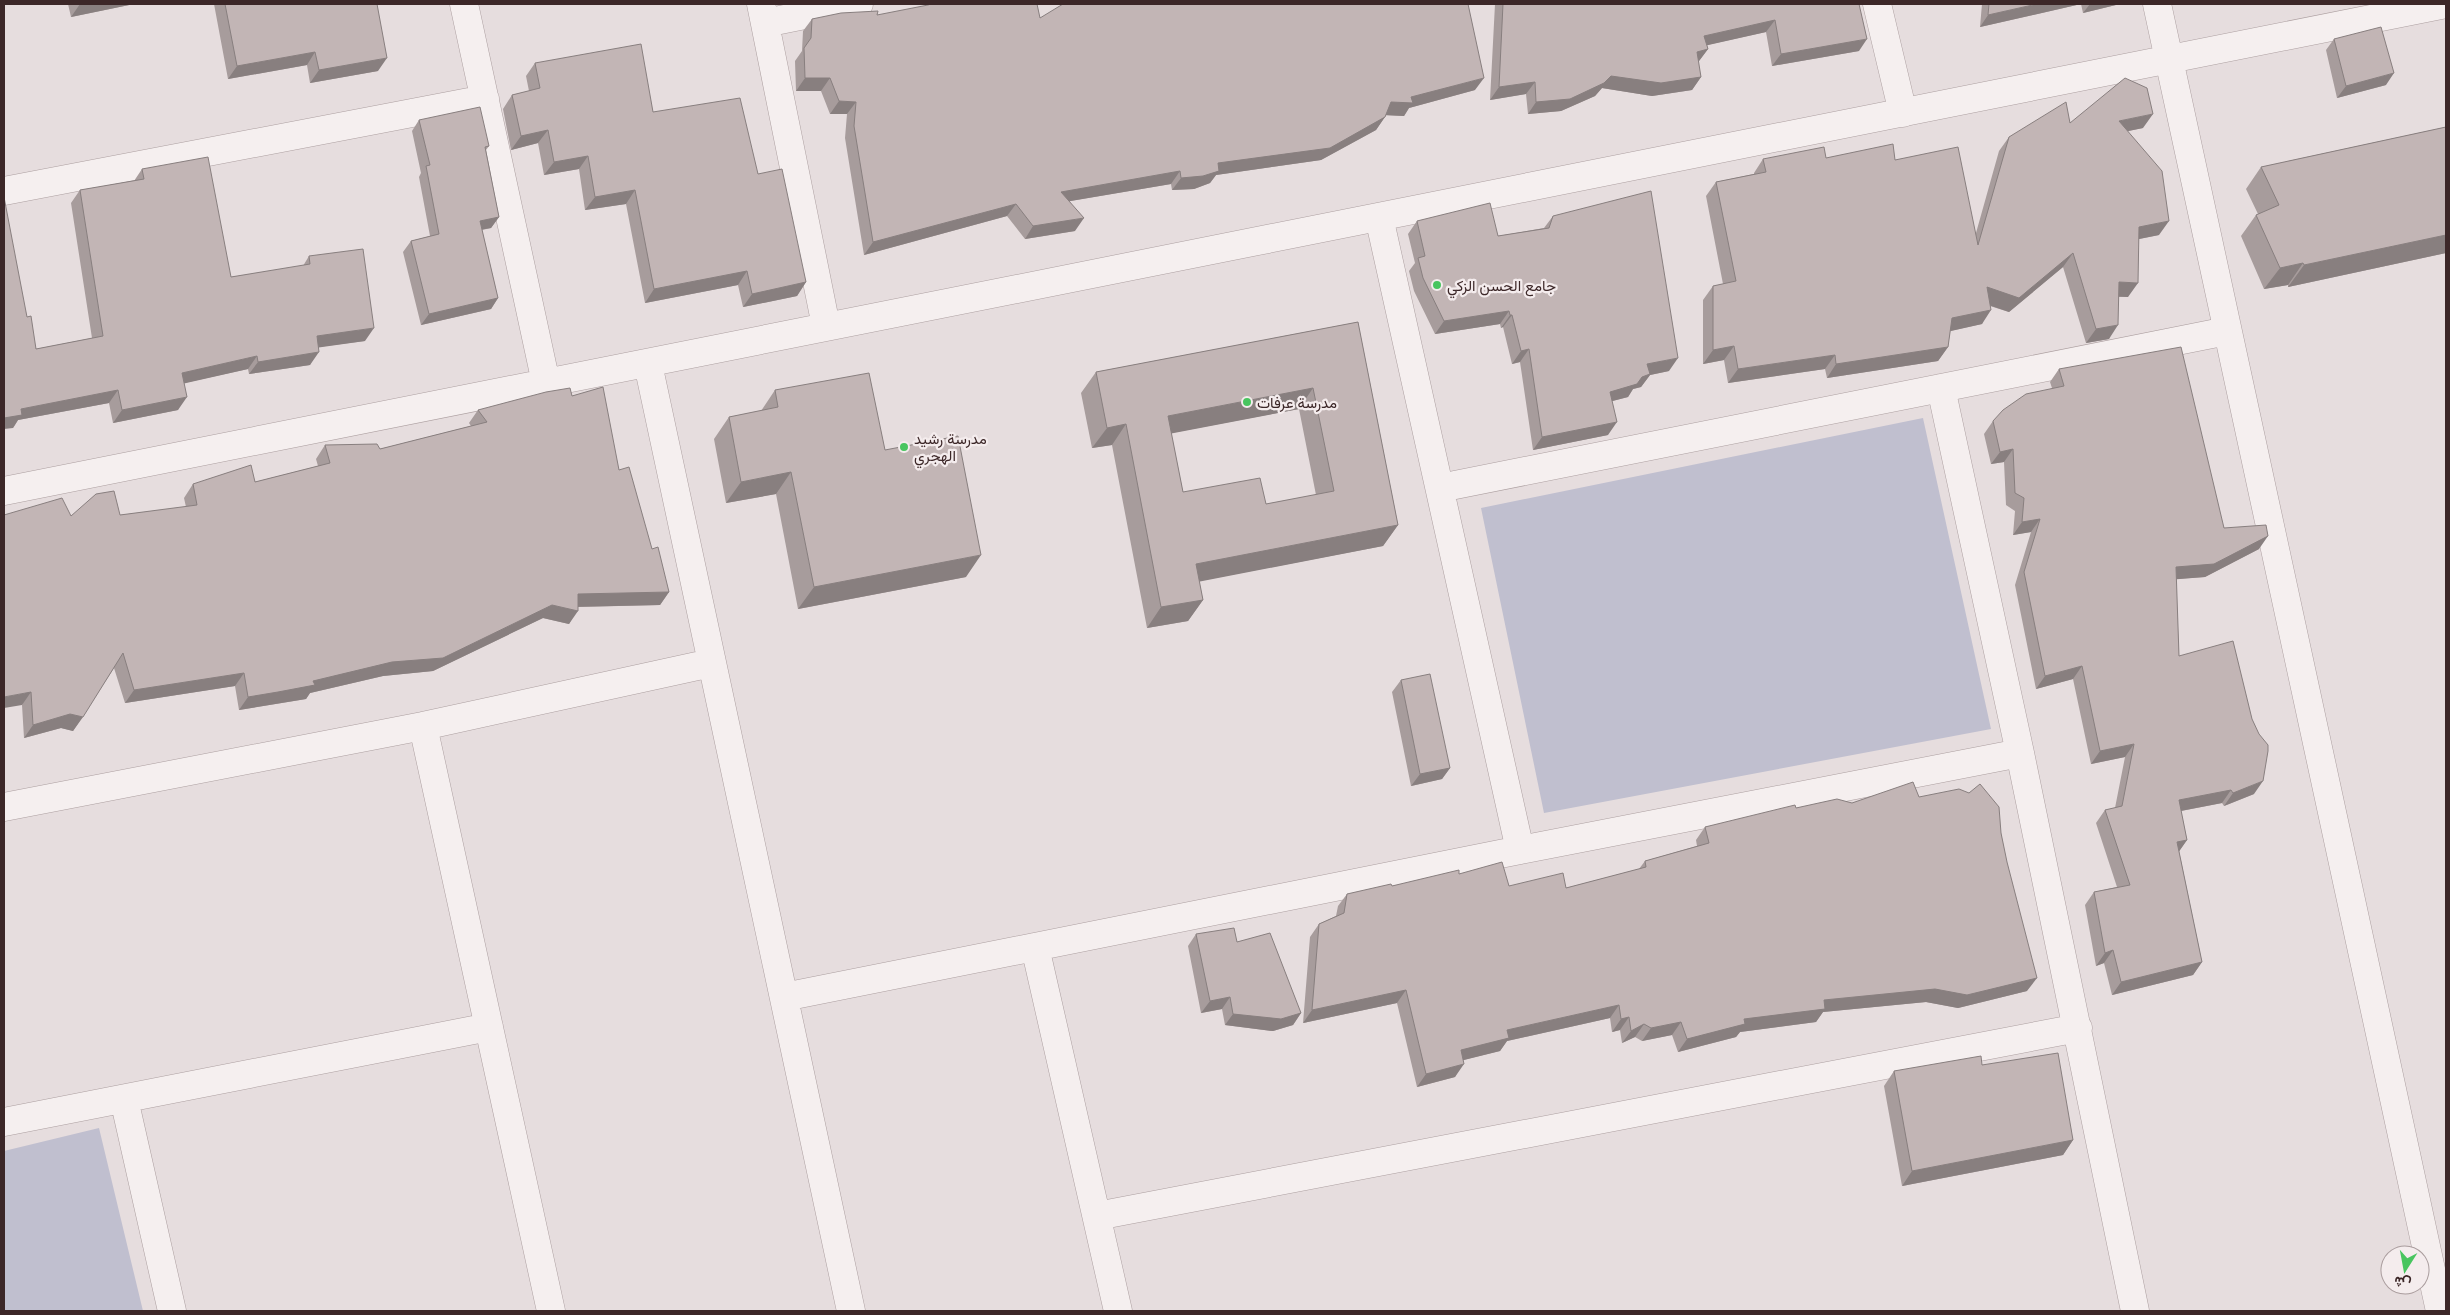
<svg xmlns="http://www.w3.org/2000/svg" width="2450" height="1315" font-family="Poppins,Vazirmatn,sans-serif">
<rect width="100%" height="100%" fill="#e6ddde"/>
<path fill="#c0bfcf" d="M1923,418L1991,729L1544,813L1481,508Z
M99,1128L143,1311H4V1151Z"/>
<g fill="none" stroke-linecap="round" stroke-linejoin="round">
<defs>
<path id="minor" d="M464,4L546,383
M761,4L826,326
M1877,4L1903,113
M2157,4L2440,1311
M765,23L859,4
M4,191L485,99
M1379,217L1520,850
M648,364L851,1311
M1941,388L2020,753L2135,1311
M1440,488L2227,331
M4,491L2446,4
M423,726L551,1311
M4,807L423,726L711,663
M1035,947L1118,1311
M784,997L1520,850L2020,753
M124,1099L172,1311
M4,1122L489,1027
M1097,1216L2078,1028"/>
</defs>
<use href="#minor" stroke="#ac9fa0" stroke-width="29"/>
<use href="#minor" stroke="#f5efef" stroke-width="28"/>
</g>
<path fill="#a79c9c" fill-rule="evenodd" d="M68,4H134L71,17Z
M214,4H377L378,71L310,83L307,65L228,79Z
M1495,4H1859V51L1772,66L1766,32L1707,45L1708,49L1699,61L1698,62L1701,77L1692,90L1652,96L1602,88L1595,96L1561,111L1528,114L1526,94L1490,100Z
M1982,4H2120L2083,13L2081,4L1980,27Z
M877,15L1040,18L1475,90L1409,108L1404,116L1386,115L1376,130L1321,160L1216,175L1210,183L1194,189L1172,190L1171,184L1070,201L1075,231L1025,239L1007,216L864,255L845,138L847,114H830L821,91H796L795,61L802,51L803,31L812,19Z
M2334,39L2386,85L2337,98L2326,50Z
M535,63L653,112L758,174L806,282L797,296L743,307L738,285L645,303L626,204L585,210L579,169L544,175L538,143L511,150L503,109L512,95L529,91L526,76Z
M419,120L489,146L486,150L499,217L491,228L482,230L498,298L491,309L421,325L403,252L411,241L430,236L419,177L421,173L412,131Z
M2070,123L2143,128L2128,131L2159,235L2139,239L2128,297H2119L2109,339L2086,343L2063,267L2009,312L1990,306L1982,324L1950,331L1948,347L1938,361L1827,378L1825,369L1728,383L1724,360L1703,364V300L1713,286L1723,284L1706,196L1716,182L1754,174V173L1763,159L1826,158L1895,160L1976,233L1999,151L2009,137Z
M2446,127V253L2288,287V285L2264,289L2241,236L2256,215L2258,214L2246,189L2261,167Z
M142,169L231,277L303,266L309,256L365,341L318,347L310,365L249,374L248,369L184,383L178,410L113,423L109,403L18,420L13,428L27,317L36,349L92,338L71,203L80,190L134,181Z
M1553,216L1669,371L1650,375L1641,387L1633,389L1628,397L1612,401L1608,435L1533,450L1520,362L1512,364L1503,327L1501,328L1500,324L1435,334L1414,291L1409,271L1415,263L1408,234L1417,221L1498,236L1544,228Z
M1358,322L1398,525L1383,546L1199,581L1203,600L1188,621L1147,628L1112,445L1092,448L1081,393L1096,372ZM1299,409L1316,495L1266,504L1183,492L1171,433Z
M2059,369L2224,528L2259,549L2205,577L2176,579L2179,656L2254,794L2224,806L2222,803L2181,811L2187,840L2179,851L2202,962L2193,975L2112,995L2104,963L2096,966L2085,905L2094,892L2117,887L2096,823L2105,810L2115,808L2125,757L2091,764L2073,679L2036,689L2015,585L2031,532L2013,535L2015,511L2006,505L2004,462L1991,464L1984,434L1993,421L2052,388L2050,382Z
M775,390L885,450L966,577L798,609L776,494L726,503L714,439L729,417L761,411Z
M572,396L619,470L669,592L660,605L578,607L569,624L543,618L433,671L383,676L310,693L306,699L239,710L235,686L125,703L114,668L73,731L61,728L24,738L22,705L71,516L120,515L186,507L184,498L193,484L255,482L318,466L316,459L325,445L380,449L471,426L469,423L478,410Z
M1401,680L1450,768L1442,779L1411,786L1392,692Z
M1919,797L2001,833L2027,991L1958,1008L1926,1002L1823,1012L1816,1022L1740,1032L1736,1037L1678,1052L1672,1035L1642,1041L1635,1037L1622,1043L1620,1030L1612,1032L1610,1018L1507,1041L1500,1051L1463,1060L1455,1077L1417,1087L1397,1003L1303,1023L1310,937L1319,924L1336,916L1338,906L1347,894L1392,886L1459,874L1509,886L1566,888L1639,869L1645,861L1697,846L1696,840L1705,827L1796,808Z
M1196,934L1237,942L1301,1013L1293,1025L1273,1031L1225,1025L1222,1009L1201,1013L1188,946Z
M1982,1065L2073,1140L2063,1155L1902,1186L1884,1086L1894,1071Z"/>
<path fill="#887f7f" d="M80,4H134L71,17Z
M2037,4H2081L1980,27L1988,15Z
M2090,4H2120L2083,13Z
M1775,20L1766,32L1695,48L1704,36Z
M1867,39L1859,51L1772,66L1781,54Z
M1708,49L1699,61L1688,65L1697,52Z
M315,52L307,65L228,79L237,66Z
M387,58L378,71L310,83L319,70Z
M2394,73L2386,85L2337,98L2346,86Z
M1611,76L1701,77L1692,90L1652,96L1602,88L1595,96L1561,111L1528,114L1536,102Z
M805,78H830L821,91H796Z
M1484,78L1475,90L1409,108L1404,116L1382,115L1391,102Z
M1535,82L1526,94L1490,100L1499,87Z
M839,101L856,102L847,114H830Z
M2153,114L2143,128L2109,135L2119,121Z
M1385,117L1376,130L1321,160L1216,175L1210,183L1194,189L1172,190L1181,178L1218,163Z
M548,130L538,143L511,150L521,136Z
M588,156L579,169L544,175L554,162Z
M1180,171L1171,184L1053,204L1061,192Z
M635,190L626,204L585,210L595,197Z
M1016,204L1007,216L864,255L873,242Z
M499,217L491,228L473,231L480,221Z
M1084,218L1075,231L1025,239L1033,226Z
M2169,221L2159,235L2129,241L2139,227Z
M2446,235V253L2288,287L2304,265Z
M2073,253L2063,267L2009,312L1977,301L1987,287Z
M2303,263L2288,285L2264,289L2280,268Z
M747,271L738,285L645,303L654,289Z
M806,282L797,296L743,307L752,294Z
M2119,282L2138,283L2128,297L2110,296Z
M498,298L491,309L421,325L429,314Z
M1991,310L1982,324L1942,333L1952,318Z
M1509,311L1500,324L1435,334L1444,321Z
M1510,315H1512L1503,327L1501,328Z
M2118,325L2109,339L2086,343L2096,329Z
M374,328L365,341L308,349L317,336Z
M1734,346L1724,360L1703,364L1713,350Z
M1948,347L1938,361L1827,378L1836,364Z
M1529,349L1520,362L1512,364L1521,351Z
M319,352L310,365L249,374L258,362Z
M1835,355L1825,369L1728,383L1738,369Z
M257,356L248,369L173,386L182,373Z
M1678,358L1669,371L1650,375L1641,387L1633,389L1628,397L1601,404L1610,392L1642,377L1647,364Z
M1313,388L1299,409L1153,437L1168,416Z
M118,390L109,403L18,420L13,428L4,429V418L21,409Z
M187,397L178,410L113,423L122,410Z
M1617,422L1608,435L1533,450L1542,437Z
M1126,424L1112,445L1092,448L1107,428Z
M2013,449L2004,462L1991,464L2000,452Z
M791,472L776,494L726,503L741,482Z
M2040,519L2031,532L2013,535L2022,522Z
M1398,525L1383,546L1182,585L1196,564Z
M2268,536L2259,549L2205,577L2167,580L2176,567Z
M981,555L966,577L798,609L814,587Z
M669,592L660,605L568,607L578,594Z
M1203,600L1188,621L1147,628L1161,607Z
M552,605L578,611L569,624L543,618L433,671L383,676L310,693L306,699L239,710L248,697Z
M2082,666L2073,679L2036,689L2045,676Z
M244,673L235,686L125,703L134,690Z
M31,692L22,705L4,708V697Z
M70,714L83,717L73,731L61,728L24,738L33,725Z
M2134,744L2125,757L2091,764L2100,751Z
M1450,768L1442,779L1411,786L1420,774Z
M2263,781L2254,794L2224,806L2233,793Z
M2231,790L2222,803L2170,813L2179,800Z
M2187,840L2178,853L2177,842Z
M2113,950L2104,963L2096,966L2105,953Z
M2202,962L2193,975L2112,995L2121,982Z
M2037,978L2027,991L1958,1008L1926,1002L1823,1012L1816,1022L1740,1032L1736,1037L1678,1052L1687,1039L1744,1019L1824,1000Z
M1406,990L1397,1003L1303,1023L1312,1010Z
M1230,997L1222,1009L1201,1013L1210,1001Z
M1619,1005L1610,1018L1507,1041L1500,1051L1452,1063L1461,1050L1507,1030Z
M1301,1013L1293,1025L1273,1031L1225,1025L1233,1014Z
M1629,1017L1620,1030L1612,1032L1621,1019Z
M1681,1022L1672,1035L1642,1041L1651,1028Z
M1644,1024L1635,1037L1622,1043L1631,1031Z
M1464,1064L1455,1077L1417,1087L1426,1074Z
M2073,1140L2063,1155L1902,1186L1912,1171Z"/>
<path fill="#c2b5b5" stroke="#887f7f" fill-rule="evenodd" d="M225,4H377L387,58L319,70L315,52L237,66Z
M931,4H1037L1040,18L1063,4H1468L1484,78L1411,97L1413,103L1391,102L1385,117L1330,148L1218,163L1219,171L1203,176L1181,178L1180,171L1061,192L1084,218L1033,226L1016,204L873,242L854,126L856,102L839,101L830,78H805L804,48L811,38L812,19L841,13L878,11L877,15L928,5Z
M1503,4H1859L1867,39L1781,54L1775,20L1704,36L1708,49L1697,52L1701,77L1661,83L1611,76L1604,83L1570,99L1536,102L1535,82L1499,87Z
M1989,4H2037L1988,15Z
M2381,27L2394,73L2346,86L2334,39Z
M641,44L653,112L740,98L758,174L782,169L806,282L752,294L747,271L654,289L635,190L595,197L588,156L554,162L548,130L521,136L512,95L540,88L535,63Z
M2125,78L2147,88L2153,114L2119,121L2162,171L2169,221L2139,227L2138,283L2119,282L2118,325L2096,329L2073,253L2019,298L1987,287L1991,310L1952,318L1948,347L1836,364L1835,355L1738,369L1734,346L1713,350V286L1736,281L1716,182L1766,172L1763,159L1824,147L1826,158L1893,144L1895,160L1958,147L1978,245L2009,137L2066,102L2070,123Z
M480,107L489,146L485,147L499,217L480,221L498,298L429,314L411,241L439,234L426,166L430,165L419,120Z
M2446,127V235L2304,265L2303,263L2280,268L2256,215L2279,205L2261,167Z
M208,157L231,277L310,264L309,256L363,249L374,328L317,336L319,352L258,362L257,356L182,373L187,397L122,410L118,390L21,409L22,415L4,418V197L27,317L31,316L36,349L103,336L80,190L144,179L142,169Z
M1651,191L1678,358L1647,364L1650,374L1642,377L1637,384L1610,392L1617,422L1542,437L1529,349L1521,351L1512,315H1510L1509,311L1444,321L1423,278L1418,258L1425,256L1417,221L1490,203L1498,236L1549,228L1553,216Z
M1358,322L1398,525L1196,564L1203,600L1161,607L1126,424L1107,428L1096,372ZM1313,388L1334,491L1266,504L1260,478L1183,492L1168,416Z
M2181,347L2224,528L2266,525L2268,536L2214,564L2176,567L2179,656L2233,641L2252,719L2259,734L2268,745V751L2263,781L2233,793L2231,790L2179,800L2187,840L2177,842L2202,962L2121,982L2113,950L2105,953L2094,892L2130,885L2105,810L2122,806L2134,744L2100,751L2082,666L2045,676L2024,572L2040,519L2022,522L2024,498L2015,493L2013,449L2000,452L1993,421L2003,410L2026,394L2064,386L2059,369Z
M869,373L885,450L958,436L981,555L814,587L791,472L741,482L729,417L778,407L775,390Z
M603,387L619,470L629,467L652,549L658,547L669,592L578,594V611L552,605L443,658L392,662L313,681L315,685L278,692L248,697L244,673L134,690L123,653L83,717L70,714L33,725L31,692L4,697V515L62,498L71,516L96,494L114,491L120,515L197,505L193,484L251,465L255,482L330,463L325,445L377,444L380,449L487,422L478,410L546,392L570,388L572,396Z
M1430,674L1450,768L1420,774L1401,680Z
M1913,782L1919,797L1959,789L1969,793L1980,784L1999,807L2001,833L2007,862L2037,978L1967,995L1935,989L1824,1000L1825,1009L1744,1019L1745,1024L1687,1039L1681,1022L1651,1028L1644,1024L1631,1031L1629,1017L1621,1019L1619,1005L1507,1030L1509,1038L1461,1050L1464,1064L1426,1074L1406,990L1312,1010L1319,924L1344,913L1347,894L1391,884L1392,886L1459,870V874L1502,862L1509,886L1563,873L1566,888L1646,867L1645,861L1709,843L1705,827L1795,805L1796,808L1837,799L1852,803Z
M1234,928L1237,942L1270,933L1301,1013L1281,1019L1233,1014L1230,997L1210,1001L1196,934Z
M2058,1053L2073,1140L1912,1171L1894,1071L1981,1056L1982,1065Z"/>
<g fill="#48c55f" stroke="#f4eced" stroke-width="2">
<circle cx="1437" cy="285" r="5"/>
<circle cx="1247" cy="402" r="5"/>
<circle cx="904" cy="447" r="5"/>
</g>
<g text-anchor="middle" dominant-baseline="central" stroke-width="4.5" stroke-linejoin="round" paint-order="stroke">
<g font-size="15" fill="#3c2728" stroke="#f4eced" text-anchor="start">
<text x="1447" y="285">جامع الحسن الزكي</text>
<text x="1257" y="402">مدرسة عرفات</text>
<text x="914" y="438">مدرسة رشيد<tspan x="914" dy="17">الهجري</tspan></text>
</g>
</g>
<rect width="2450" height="1315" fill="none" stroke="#3c2728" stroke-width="10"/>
<g transform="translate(2405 1270) rotate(191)"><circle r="24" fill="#f4eced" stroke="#aa9d9e"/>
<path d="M0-4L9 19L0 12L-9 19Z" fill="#48c55f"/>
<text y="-8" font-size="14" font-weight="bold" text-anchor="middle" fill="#3c2728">ش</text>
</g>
</svg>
